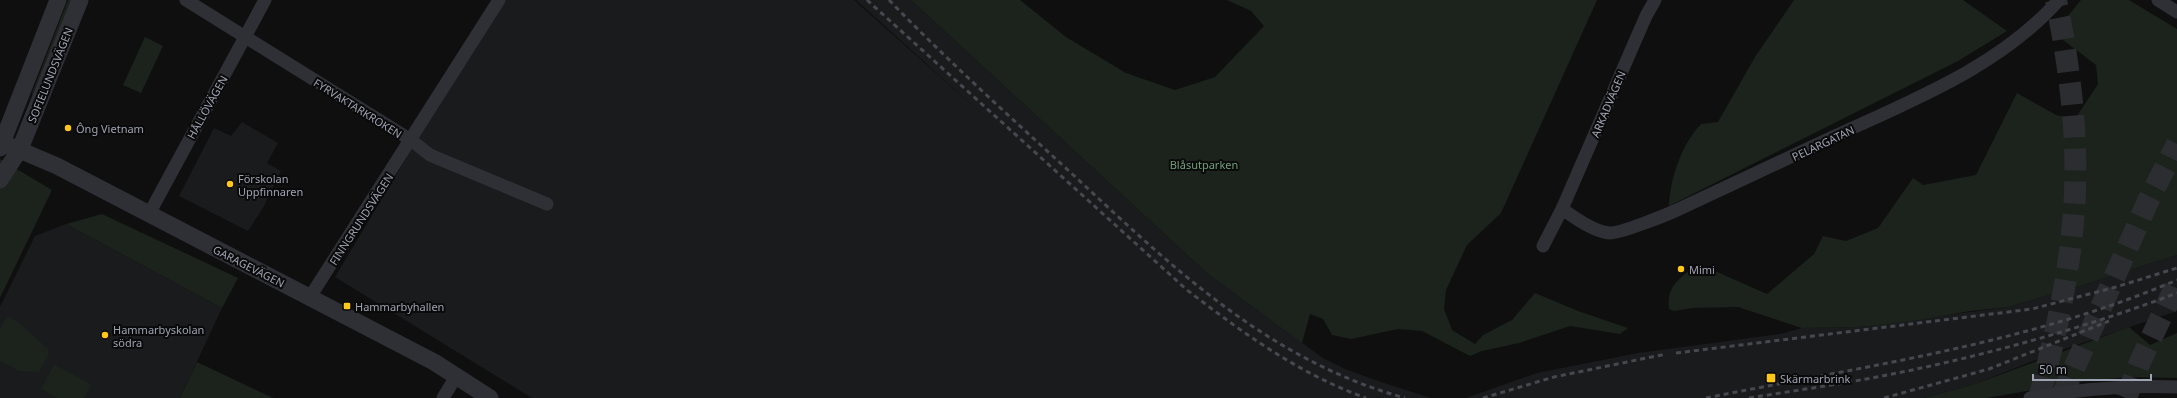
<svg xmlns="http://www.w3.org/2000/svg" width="2177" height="398" font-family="'Noto Sans',sans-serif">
<rect width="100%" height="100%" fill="#0f0f10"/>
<path fill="#1a1b1d" d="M501,0H854L984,116L856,0H911L1208,274L1323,358L1345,369L1378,381L1431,398H532L335,277Z
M242,122L278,143L267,163L281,171L263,208L248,231L179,196L214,128L231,136Z
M66,224L222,308L180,398H0V307L35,236Z
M2177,255V311L2053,353L1975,384L1924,398H1466L1537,373L1638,353L1780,334L1802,328L1857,327L2008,307L2080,286Z"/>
<path fill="#1b231c" d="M68,0H75L32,95V93Z
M911,0H1020L1066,37L1126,73L1175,90L1215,77L1264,26L1251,11L1227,0H1597L1501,213L1467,245L1446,290L1444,309L1452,330L1475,344L1483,335L1512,320L1535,293L1578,311L1628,328L1620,334L1570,326L1519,343L1482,351L1470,356L1422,331L1398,329L1351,339L1332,335L1323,319L1310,314L1302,343L1208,274Z
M1794,0H1963L2007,31L1958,61L1669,206C1670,178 1682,144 1701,124L1718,122L1755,57Z
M2081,0H2129L2177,29V255L2080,286L2008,307L1971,311L1899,323L1857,327L1802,328L1738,307L1693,308L1674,311L1669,309C1666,285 1681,277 1699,264L1767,294L1814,254L1823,236L1846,241L1878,228L1913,178L1923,185L1976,175L2017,93L2056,115L2075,119L2098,84L2096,65L2054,33Z
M145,37L163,46L141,93L123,85Z
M0,159L52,190L0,298Z
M102,214L238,278L222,308L66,224Z
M7,316L18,322L48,349L49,354L39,372L19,371L0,361V329Z
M2129,327L2150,345L2177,333V378L2130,377L2078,382L1987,398H1924L1975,384Z
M197,362L273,398H180Z
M54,364L92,385L84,398H57L41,389Z"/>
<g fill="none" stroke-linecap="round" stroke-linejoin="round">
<path stroke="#2c2d30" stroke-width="22" stroke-dasharray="22 11" stroke-linecap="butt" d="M2039,398C2054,341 2068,282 2073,223C2080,148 2071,73 2056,0
M2061,398L2149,199L2177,144
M2126,398L2140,362L2177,283"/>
<path stroke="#2f3035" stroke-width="13" d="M186,0L411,140L430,155L547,204
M1655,0L1646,16L1562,209C1576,218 1592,231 1609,233C1619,234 1666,215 1677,210C1729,186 1781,161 1833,137C1913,100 1999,67 2059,0
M2158,0L2177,12
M149,214L265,0
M1543,246L1562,209
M310,297L499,0
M443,398L457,375
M2030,398C2081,389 2126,385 2177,387"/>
<path stroke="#2f3035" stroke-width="17" d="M3,143L57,166L434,362L490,398
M0,148L58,0
M0,180L20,149L80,0"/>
<path stroke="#46484f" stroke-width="3" stroke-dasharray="5 4" stroke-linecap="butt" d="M867,0L1187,290C1243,333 1299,374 1366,398
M889,0C946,59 1008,115 1069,171C1170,265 1267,360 1405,398
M1676,353L2032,309L2116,287L2177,268
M1483,398L1554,377L1666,354
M1706,398C1865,366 2027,344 2177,280
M1749,398C1792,391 1835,385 1877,377C1977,358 2082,329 2177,293
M1884,398L1989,369L2109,321"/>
</g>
<g fill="#ffc718" stroke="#0a0a0b" stroke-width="1.5">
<circle cx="68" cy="128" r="4"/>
<circle cx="230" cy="184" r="4"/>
<circle cx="1681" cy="269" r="4"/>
<rect x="343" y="302" width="8" height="8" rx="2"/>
<circle cx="105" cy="335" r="4"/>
<rect x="1766" y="373" width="10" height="10" rx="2"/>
</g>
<g text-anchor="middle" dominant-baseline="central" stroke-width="4" stroke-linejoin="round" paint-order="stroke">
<g font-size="11" fill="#9ea3b2" stroke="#0a0a0b">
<text transform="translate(50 75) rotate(-68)">SOFIELUNDSVÄGEN</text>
<text transform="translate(1608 104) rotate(-67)">ARKADVÄGEN</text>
<text transform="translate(207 107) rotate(-61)">HÅLLÖVÄGEN</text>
<text transform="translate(358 108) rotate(32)">FYRVAKTARKROKEN</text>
<text transform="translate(1823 143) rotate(-25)">PELARGATAN</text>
<text transform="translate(361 219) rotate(-57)">FINNGRUNDSVÄGEN</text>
<text transform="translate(249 266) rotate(27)">GARAGEVÄGEN</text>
</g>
<g font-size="11" fill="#9ea3b2" stroke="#0a0a0b" text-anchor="start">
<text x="76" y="128">Ông Vietnam</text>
<text x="238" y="178">Förskolan<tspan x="238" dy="13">Uppfinnaren</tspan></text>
<text x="1689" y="269">Mimi</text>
<text x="355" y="306">Hammarbyhallen</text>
<text x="113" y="329">Hammarbyskolan<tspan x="113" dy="13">södra</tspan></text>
<text x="1780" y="378">Skärmarbrink</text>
</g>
<g font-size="11" fill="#739f7a" stroke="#0a0a0b">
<text x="1204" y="164">Blåsutparken</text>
</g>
</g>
<path d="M2033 374v6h118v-6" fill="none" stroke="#9ea3b2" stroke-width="2"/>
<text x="2039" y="374" font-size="12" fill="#9ea3b2" stroke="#0a0a0b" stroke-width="3" paint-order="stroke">50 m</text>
</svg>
